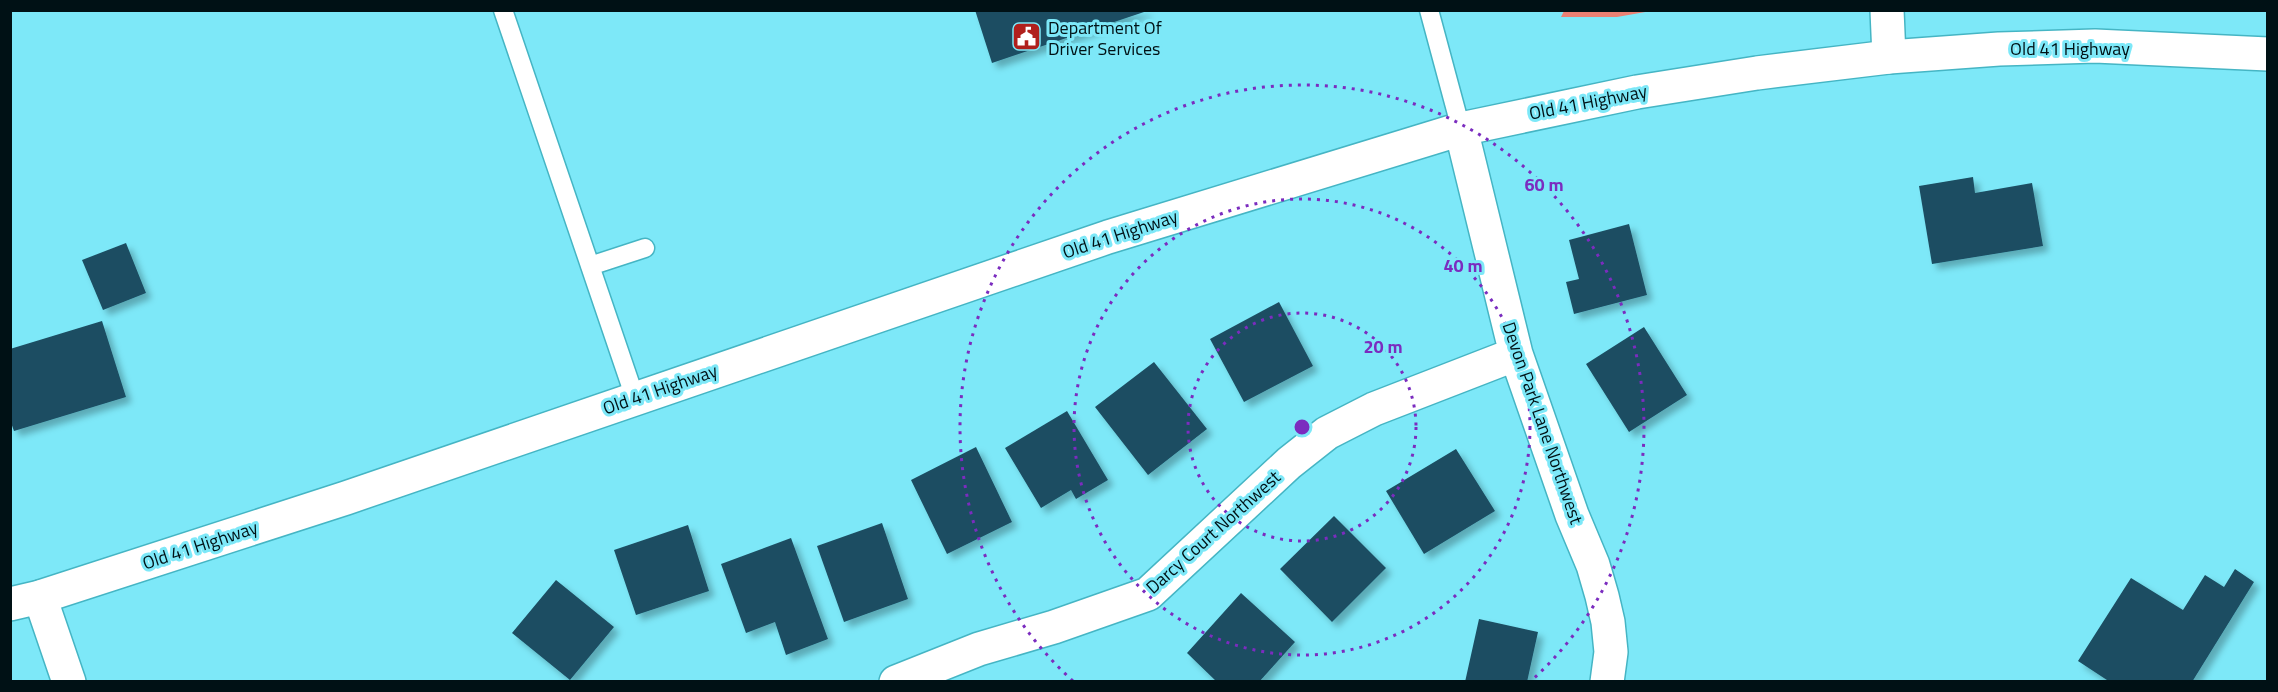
<svg xmlns="http://www.w3.org/2000/svg" width="2278" height="692" font-family="'Titillium Web',sans-serif">
<defs>
<filter id="shadow"><feDropShadow dx="5.5" dy="5.5" stdDeviation="3" flood-color="#0004"/></filter>
</defs>
<rect width="100%" height="100%" fill="#7de8f8"/>
<path fill="#eb8073" d="M1564,11V10L1651,11L1617,17H1561Z"/>
<path fill="#1b4e62" filter="url(#shadow)" d="M975,10H1147V11L992,63Z
M1973,177L1975,193L2032,183L2043,246L1932,264L1919,186Z
M1629,224L1647,295L1574,314L1566,282L1579,279L1569,240Z
M126,243L146,293L103,310L82,260Z
M1279,302L1313,366L1244,402L1210,339Z
M102,321L126,397L14,431L10,420V349Z
M1644,327L1687,395L1629,432L1586,364Z
M1154,362L1207,429L1148,475L1095,407Z
M1067,411L1108,480L1076,499L1071,490L1041,508L1005,448Z
M976,447L1012,522L947,554L911,480Z
M1456,449L1495,511L1424,554L1386,491Z
M1334,516L1386,568L1332,622L1280,569Z
M882,523L908,599L844,622L817,546Z
M688,525L709,591L636,615L614,550Z
M791,538L828,639L786,655L775,622L746,633L721,564Z
M2235,569L2254,582L2192,682H2110L2078,661L2131,578L2183,610L2205,575L2224,587Z
M556,580L614,627L570,680L512,633Z
M1241,593L1295,642L1259,682H1217L1187,653Z
M1479,619L1538,632L1527,682H1465Z"/>
<g fill="none" stroke-linecap="round" stroke-linejoin="round">
<defs>
<path id="lane" d="M503,10L635,398
M1429,10L1461,129
M590,266L645,248"/>
<path id="street" d="M1887,10L1889,57
M1461,129L1516,354L1572,515L1593,565L1602,596L1608,622L1611,652L1607,682
M40,597L69,682
M896,682L979,649L1054,627L1148,594L1289,463L1327,433L1374,409L1516,354"/>
<path id="secondary" d="M10,604L40,597L346,498L1108,237L1461,129L1637,92L1757,73L1889,57L1999,49L2095,46L2268,54"/>
</defs>
<use href="#lane" stroke="#45b5c4" stroke-width="21"/>
<use href="#street" stroke="#45b5c4" stroke-width="36"/>
<use href="#secondary" stroke="#45b5c4" stroke-width="36"/>
<use href="#lane" stroke="#fff" stroke-width="18"/>
<use href="#street" stroke="#fff" stroke-width="33"/>
<use href="#secondary" stroke="#fff" stroke-width="33"/>
</g>
<g fill="none" stroke="#7b2cbf" stroke-width="3" stroke-dasharray="3 6">
<circle cx="1302" cy="427" r="114"/>
<circle cx="1302" cy="427" r="228"/>
<path d="M1073 681A342 342 0 1 1 1531 681"/>
</g>
<defs>
<symbol id="civic-square" viewBox="-11 -11 22 22"><rect x="-9" y="-9" width="18" height="18" rx="4" fill="#b0201d" stroke="#7de8f8"/><path d="M-.6-6.5H3V-4.5H.6V-3L4-1V1h2V6H-6V1h2V-1L-.6-3ZM-1.2 2.5V6h2.4V2.5Z" fill="#fff"/></symbol>
</defs>
<g fill-rule="evenodd">
<use href="#civic-square" x="1010" y="20" width="33" height="33"/>
</g>
<g text-anchor="middle" dominant-baseline="central" stroke-width="6" stroke-linejoin="round" paint-order="stroke">
<g font-size="18" fill="#001115" stroke="#7de8f8" text-anchor="start">
<text x="1048" y="27">Department Of<tspan x="1048" dy="21">Driver Services</tspan></text>
</g>
<g font-size="18" fill="#001115" stroke="#7de8f8">
<text x="2070" y="48">Old 41 Highway</text>
<text transform="translate(1588 102) rotate(-11)">Old 41 Highway</text>
<text transform="translate(1120 234) rotate(-18)">Old 41 Highway</text>
<text transform="translate(660 389) rotate(-19)">Old 41 Highway</text>
<text transform="translate(1543 423) rotate(71)">Devon Park Lane Northwest</text>
<text transform="translate(1213 532) rotate(-42)">Darcy Court Northwest</text>
<text transform="translate(200 545) rotate(-18)">Old 41 Highway</text>
</g>
</g>
<circle cx="1302" cy="427" r="9" fill="#7b2cbf" stroke="#7de8f8" stroke-width="3"/>
<g font-size="18" text-anchor="middle" font-weight="bold" fill="#7b2cbf" stroke="#7de8f8" stroke-width="6" stroke-linejoin="round" paint-order="stroke">
<text x="1544" y="191">60 m</text>
<text x="1463" y="272">40 m</text>
<text x="1383" y="353">20 m</text>
</g>
<rect width="2278" height="692" fill="none" stroke="#001115" stroke-width="24"/>
</svg>
